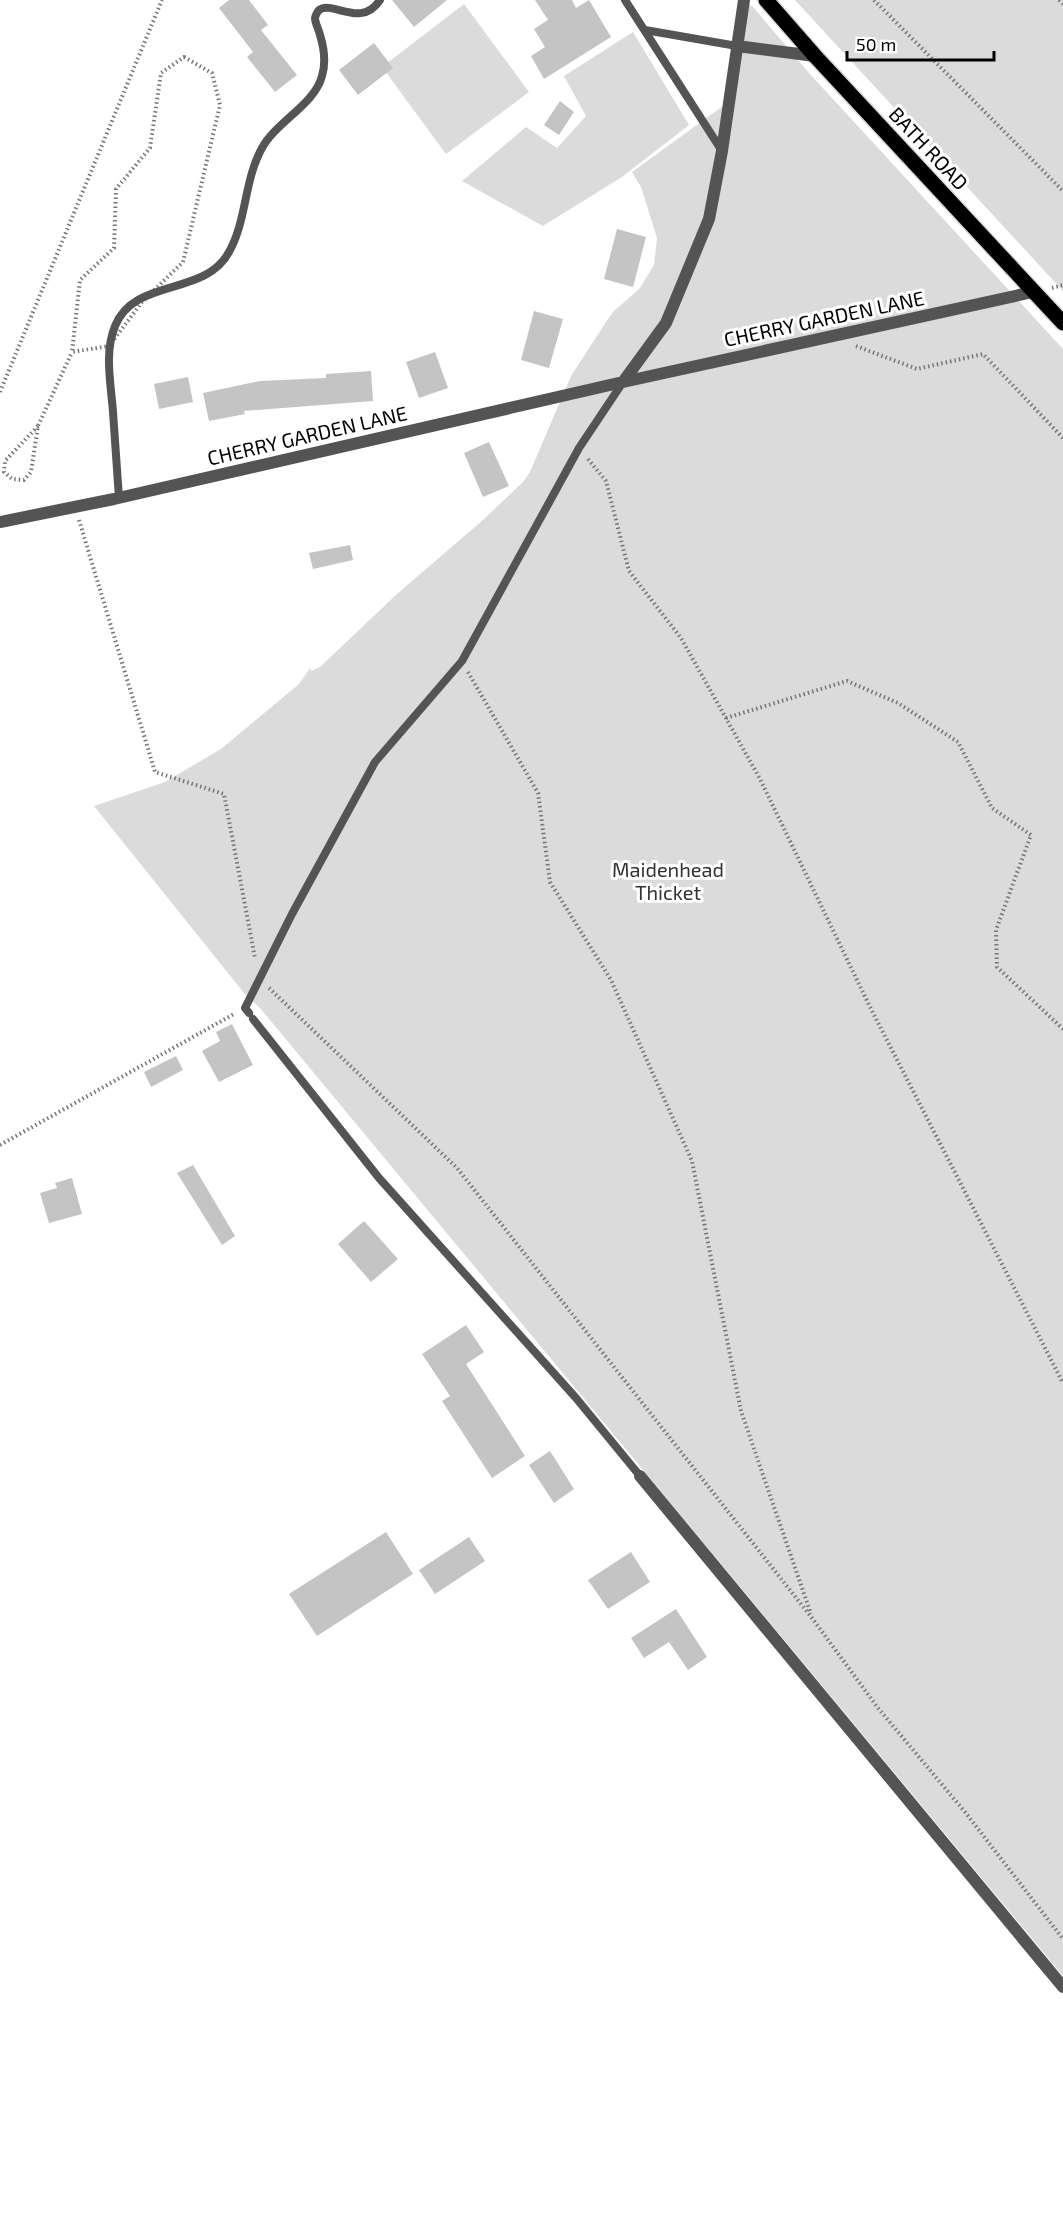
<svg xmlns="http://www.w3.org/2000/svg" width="1063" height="2230" font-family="'Exo 2',sans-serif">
<rect width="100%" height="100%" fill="#fff"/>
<path fill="#dbdbdb" d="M744,0L754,8L809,73L1063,349V1976L260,1008L244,993L94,806L165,782L221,749L299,684L310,668L311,671L320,667L398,593L483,520L523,482L530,472L571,376L606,322L613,312L640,288L654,265L657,238L641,187L632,172L723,106C725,91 729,75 730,59C732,38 734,19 744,0Z
M795,0H1063V291Z
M464,4L529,92L446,154L382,67Z
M633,32L689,125L622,177L543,226L462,181L526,127L557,148L586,116L564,76Z"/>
<path fill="#c4c4c4" d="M229,0H249L268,25L261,30L297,75L275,92L247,57L253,52L219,8Z
M392,0H447L414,27Z
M535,0H572L576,8L589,0L611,37L544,79L531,56L545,47L534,29L548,20Z
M374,43L393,68L358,95L339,70Z
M560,101L574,112L559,135L544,125Z
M617,229L646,237L633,287L604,279Z
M534,311L563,319L549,368L521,360Z
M435,352L448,388L419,398L406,362Z
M371,371L373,401L244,411L245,414L209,421L203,393L260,381L326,378V374Z
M188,377L193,402L159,409L154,384Z
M489,442L509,486L483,497L464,453Z
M350,545L353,560L313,569L309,553Z
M232,1024L253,1065L219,1082L202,1051L220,1041L216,1032Z
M176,1056L183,1070L151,1087L144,1072Z
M193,1165L235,1236L222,1245L177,1173Z
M72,1178L82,1214L49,1223L40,1193L57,1188L55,1183Z
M364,1221L398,1259L371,1282L338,1244Z
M466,1325L484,1352L466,1364L525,1456L492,1478L442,1401L450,1396L422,1354Z
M550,1451L574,1489L554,1503L529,1465Z
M386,1532L413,1574L317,1636L289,1594Z
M469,1537L485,1561L435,1594L419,1570Z
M631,1552L650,1582L608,1609L588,1580Z
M676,1609L707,1657L688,1670L669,1642L644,1658L631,1638Z"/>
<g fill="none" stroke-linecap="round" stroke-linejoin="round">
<defs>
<path id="primary" d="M766,0L815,56L1063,323"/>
</defs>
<use href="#primary" stroke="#dbdbdb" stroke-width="18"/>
<path stroke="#767676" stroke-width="4" stroke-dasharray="1.5 3" stroke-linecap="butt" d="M874,0L1063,191
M1059,0L1063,4
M184,57L212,73L220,105L183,262L142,302L109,346L72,352L80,280L114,248L116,189L150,148L161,73Z
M1052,288L1063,285
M856,346L917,369L983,354L1063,438
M0,392L162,0
M38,426L5,461L4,472L12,479L24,480L31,472L38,426L72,352
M588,459L606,481L629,571L681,638L760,779L871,1009L1063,1383
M79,520L155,772L224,794L255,958
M468,672L538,793L550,882L611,980L692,1161L741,1411L811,1614
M726,718L847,681L898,703L958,742L992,808L1031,835L996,930L997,967L1063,1029
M269,988L457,1168L812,1618L878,1708L965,1812L1063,1939
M0,1145L234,1014"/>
<path stroke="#545454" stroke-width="8" d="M625,0L722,151
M645,30L737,46
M119,498C117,469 115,440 113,412C111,384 104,353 115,326C135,277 205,297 229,252C247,220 244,180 262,148C276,122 315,104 322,76C326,63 324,48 320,35C319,30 315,23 315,18C315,16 318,11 319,10C333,0 361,29 380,0
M249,1013L245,1008L292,914L375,762L462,661L579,448L623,382
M253,1019L379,1178L576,1398L640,1476"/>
<path stroke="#545454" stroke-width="12" d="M737,46L815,56
M623,382L666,323L709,219L722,151L744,0
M0,522L114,499L623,382L1033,292
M640,1476L1063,1987"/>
<use href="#primary" stroke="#000" stroke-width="15"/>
</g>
<g text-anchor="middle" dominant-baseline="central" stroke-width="6" stroke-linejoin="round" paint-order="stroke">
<g font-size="20" fill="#000" stroke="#fff">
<text transform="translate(929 148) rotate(47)">BATH ROAD</text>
<text transform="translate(824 318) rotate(-12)">CHERRY GARDEN LANE</text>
<text transform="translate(307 435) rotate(-13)">CHERRY GARDEN LANE</text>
</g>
<g font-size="20" fill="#323232" stroke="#fff">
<text x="668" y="869">Maidenhead<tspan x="668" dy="23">Thicket</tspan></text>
</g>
</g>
<path d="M847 51v9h147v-9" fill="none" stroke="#000000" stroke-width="3"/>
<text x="856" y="51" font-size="18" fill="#000000" stroke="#ffffff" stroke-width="4.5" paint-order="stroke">50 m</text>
</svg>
